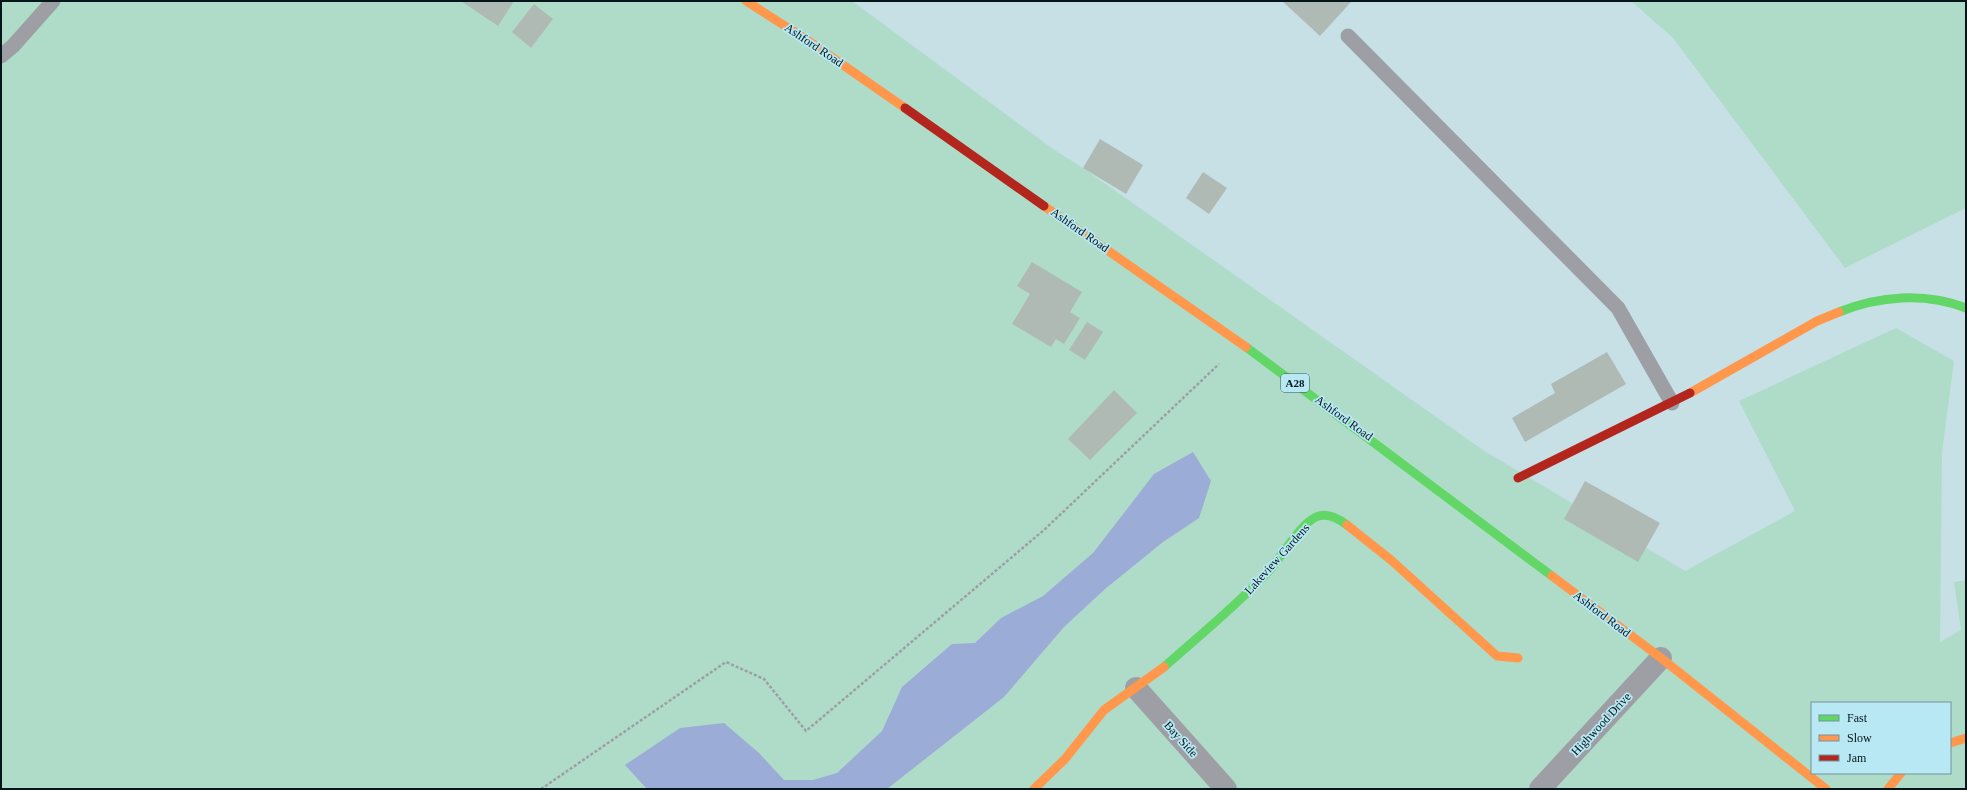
<svg xmlns="http://www.w3.org/2000/svg" width="1967" height="790" font-family="Georgia,serif">
<rect width="100%" height="100%" fill="#c6e0e6"/>
<path fill="#afdcc8" fill-rule="evenodd" d="M1,1H852L1053,149L1083,168L1483,450L1685,571L1795,511L1739,401L1896,328L1954,361L1942,452L1940,642L1961,630L1954,582L1966,580V789H1ZM1812,703H1950V773H1812Z
M1631,1H1966V208L1845,268L1673,38Z"/>
<path fill="#9bacd7" d="M1193,452L1211,481L1199,518L1163,542L1105,589L1064,627L1004,697L887,789H647L625,765L680,728L724,723L759,753L784,780H813L837,773L882,731L902,687L952,644L975,643L1001,618L1043,596L1093,553L1154,474Z"/>
<path fill="#b0bab5" d="M461,1H514L498,26Z
M1282,1H1352L1320,36Z
M534,4L553,19L531,48L512,32Z
M1100,139L1143,165L1126,194L1083,168Z
M1203,172L1227,188L1209,214L1186,198Z
M1032,262L1082,292L1070,312L1080,318L1064,344L1056,339L1051,347L1012,324L1030,294L1017,286Z
M1087,322L1103,332L1085,360L1069,350Z
M1607,352L1626,384L1525,442L1512,418L1555,393L1551,384Z
M1114,390L1137,413L1090,460L1068,439Z
M1585,481L1660,523L1638,562L1564,519Z"/>
<g fill="none" stroke-linecap="round" stroke-linejoin="round">
<path stroke="#9c9fa5" stroke-width="2.5" stroke-dasharray="3 2" stroke-linecap="butt" d="M541,789L726,662L764,679L806,731L1044,530L1219,364"/>
<path stroke="#9e9fa5" stroke-width="15" d="M1348,36L1618,308L1672,403
M1,56L13,46L53,1"/>
<path stroke="#9e9fa5" stroke-width="22" d="M1136,688L1226,789
M1540,789L1661,658"/>
<path stroke="#63d668" stroke-width="9" d="M1839,312C1879,296 1924,292 1966,308
M1246,347L1552,576
M1164,667C1199,636 1236,606 1268,572C1281,558 1300,524 1316,517C1327,512 1338,518 1347,525"/>
<path stroke="#ff974d" stroke-width="9" d="M746,1L807,40L905,108
M1044,206L1246,347
M1690,393L1817,321L1839,312
M1347,525L1391,560L1497,656L1518,658
M1552,576L1661,658L1826,789
M1950,743L1966,738
M1034,789L1065,759L1104,710L1164,667
M1888,789L1901,773"/>
<path stroke="#b3261e" stroke-width="9" d="M905,108L1044,206
M1518,478L1690,393"/>
</g>
<g text-anchor="middle" dominant-baseline="central" stroke-width="3.5" stroke-linejoin="round" paint-order="stroke">
<rect fill="#b8e8f4" stroke="#3a555b" stroke-width="1" x="1281" y="374" width="28" height="18" rx="3"/>
<g font-size="11" font-weight="bold" fill="#04161a">
<text x="1295" y="383">A28</text>
</g>
<g font-size="12" fill="#04161a" stroke="#b8e8f4">
<text transform="translate(814 45) rotate(34)">Ashford Road</text>
<text transform="translate(1080 230) rotate(35)">Ashford Road</text>
<text transform="translate(1344 418) rotate(36)">Ashford Road</text>
<text transform="translate(1277 559) rotate(-48)">Lakeview Gardens</text>
<text transform="translate(1602 614) rotate(37)">Ashford Road</text>
<text transform="translate(1601 724) rotate(-47)">Highwood Drive</text>
<text transform="translate(1181 739) rotate(48)">Bay Side</text>
</g>
</g>
<rect width="1967" height="790" fill="none" stroke="#04161a" stroke-width="4"/>
<rect x="1811" y="702" width="140" height="72" fill="#b8e8f4" stroke="#70949d"/>
<rect x="1819" y="715" width="20" height="6" fill="#63d668" stroke="#70949d"/>
<text x="1847" y="722" font-size="12" fill="#04161a">Fast</text>
<rect x="1819" y="735" width="20" height="6" fill="#ff974d" stroke="#70949d"/>
<text x="1847" y="742" font-size="12" fill="#04161a">Slow</text>
<rect x="1819" y="755" width="20" height="6" fill="#b3261e" stroke="#70949d"/>
<text x="1847" y="762" font-size="12" fill="#04161a">Jam</text>
</svg>
